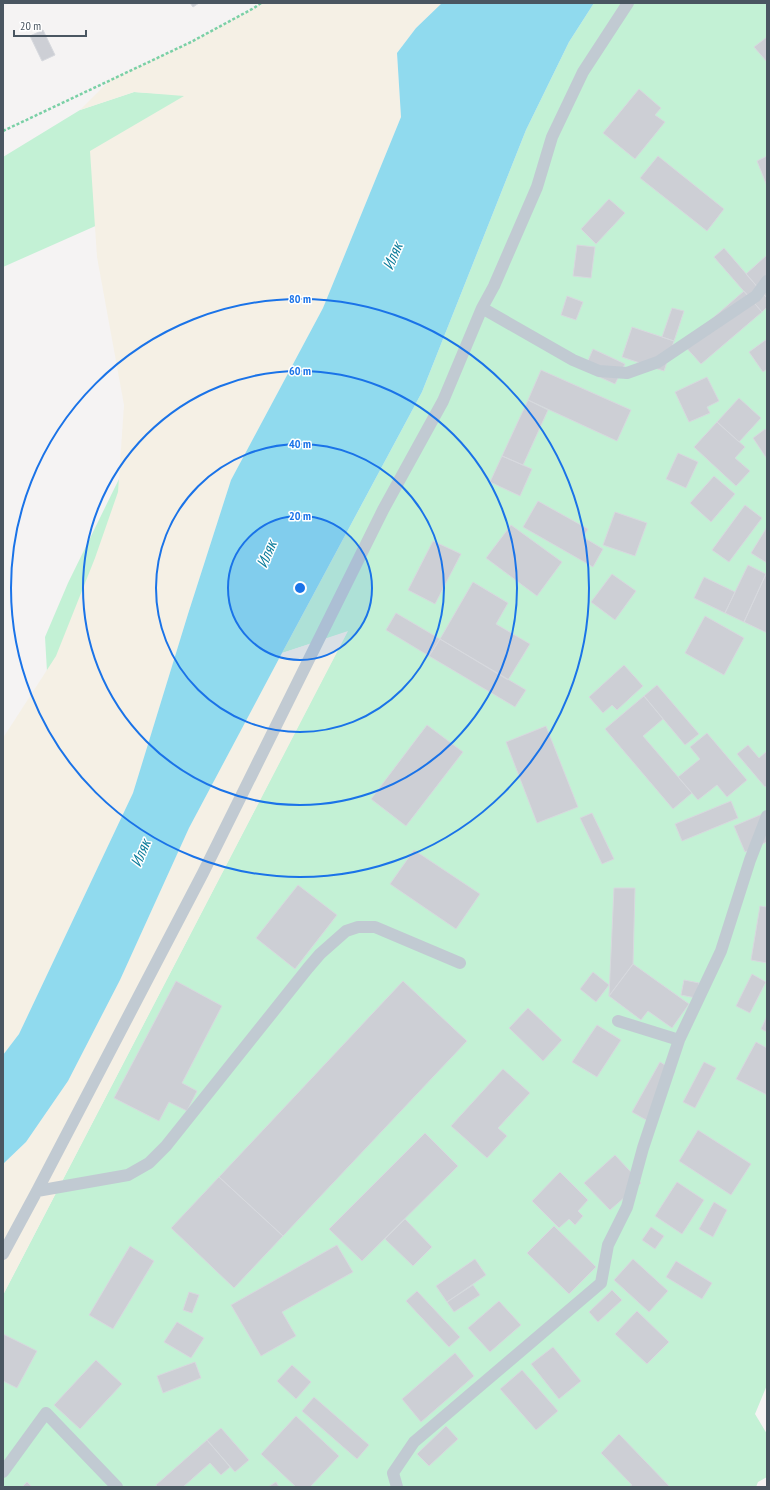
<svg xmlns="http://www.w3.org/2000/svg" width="770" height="1490" font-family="'PT Sans Narrow',sans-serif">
<rect width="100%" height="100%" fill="#f5f3f3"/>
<path fill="#c3f1d5" d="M594,3H767V1385L755,1414L767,1434V1477L758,1482L756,1487H3V1295L347,632L282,653L422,392L526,130L569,42Z
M134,92L185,95L262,104L48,689L45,637L68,583L144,428L127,212L3,267V157L80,110Z"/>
<path fill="#f5f0e5" d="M261,3H442L416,28L397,53L401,117L323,308L231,480L188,614L133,793L19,1034L3,1055V738L56,656L95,558L118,492L124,405L97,257L90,151L184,96L134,92L80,110L110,80L191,42L254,8Z
M348,631L3,1295V1164L26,1142L68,1081L120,980L189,828L282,653Z"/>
<path fill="#90daee" d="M442,3H594L569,42L526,130L422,392L282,653L189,828L120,980L68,1081L26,1142L3,1164V1055L19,1034L133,793L188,614L231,480L323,308L401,117L397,53L416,28Z"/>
<path fill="#cdcfd5" stroke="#d7d9de" d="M190,3H199L193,7Z
M43,30L55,55L42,61L30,36Z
M767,37V62L754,47Z
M639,89L661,108L655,115L665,122L635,159L603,133Z
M658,156L724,209L707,231L640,178Z
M767,156V186L757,161Z
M609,199L625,213L596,244L581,229Z
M577,245L595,247L591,278L573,276Z
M724,248L767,298V307L762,312L714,257Z
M767,255V298L746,274Z
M744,291L762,312L701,364L683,344Z
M567,296L583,302L576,320L561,315Z
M672,308L684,311L674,341L662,337Z
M632,327L674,341L664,371L622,357Z
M767,339V369L763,372L749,352Z
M593,349L625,364L615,384L584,370Z
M541,370L631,410L617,441L528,400Z
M707,377L719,401L707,407L710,413L689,422L675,392Z
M739,398L761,418L739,442L717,422Z
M528,400L548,410L523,465L502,456Z
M717,422L745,447L735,458L750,471L736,486L694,447Z
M765,429L767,431V459L753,438Z
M678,453L698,462L686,488L666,479Z
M502,456L532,469L520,496L490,482Z
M714,476L735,494L711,522L690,503Z
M538,501L588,529L583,537L603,549L593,567L523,527Z
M745,505L762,518L729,562L712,550Z
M615,512L647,523L635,556L603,545Z
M511,525L562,562L537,596L486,558Z
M767,527V563L751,553Z
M433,541L461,554L435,604L408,590Z
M748,565L766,574L744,622L725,613Z
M612,574L636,591L615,620L591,602Z
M766,574H767V633L744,622Z
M704,577L735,592L725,613L694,598Z
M473,582L508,603L496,624L530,644L508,680L440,639Z
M396,613L440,639L429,656L386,630Z
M705,616L744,638L724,675L685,653Z
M440,639L526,690L515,707L429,656Z
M624,665L643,686L617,710L612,705L603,713L589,697Z
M657,685L699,734L685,745L644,696Z
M644,696L663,719L643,736L692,793L673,809L605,729Z
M427,725L463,752L406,826L371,799Z
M546,726L578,807L537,823L506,742Z
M707,733L747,780L727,797L717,785L698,800L678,777L700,759L690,747Z
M748,745L759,758L767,751V785L765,787L737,754Z
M731,801L738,818L682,841L675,824Z
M767,812V842L745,852L734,826Z
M592,813L614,859L602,864L580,818Z
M414,850L480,894L456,929L390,884Z
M298,885L337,915L295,969L256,938Z
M614,888H635L633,964L609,996Z
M760,906L767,907V963L751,960Z
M633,964L689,1004L672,1028L648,1011L641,1020L609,996Z
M593,972L609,985L596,1002L580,989Z
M752,974L766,982L750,1013L736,1006Z
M684,980L699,983L696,998L681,995Z
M176,981L222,1006L182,1083L197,1091L187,1111L169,1102L159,1121L114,1098Z
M403,981L467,1041L283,1236L219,1177Z
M528,1008L562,1040L543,1061L509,1028Z
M767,1016V1032L761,1029Z
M597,1025L621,1040L597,1077L572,1062Z
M756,1042L767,1048V1095L736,1079Z
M660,1062L675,1071L648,1121L632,1112Z
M704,1062L716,1068L695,1108L683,1102Z
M503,1069L530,1093L498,1128L507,1136L487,1158L451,1126Z
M698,1130L751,1164L731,1195L679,1161Z
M425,1133L458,1166L362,1261L329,1229Z
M615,1155L641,1183L610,1210L584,1183Z
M560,1172L588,1200L578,1211L583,1216L575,1225L569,1219L559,1228L532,1201Z
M219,1177L283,1236L234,1288L171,1228Z
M677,1182L704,1200L682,1234L655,1216Z
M714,1202L727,1210L713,1237L699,1229Z
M405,1219L432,1247L413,1266L385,1239Z
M554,1226L596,1267L569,1294L527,1253Z
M651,1227L664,1236L655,1249L642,1240Z
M337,1245L353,1272L282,1312L296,1336L261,1356L231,1305Z
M130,1246L154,1261L113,1329L89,1315Z
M475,1259L486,1275L447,1302L436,1286Z
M633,1259L668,1291L649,1312L614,1280Z
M676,1261L712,1283L702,1299L666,1277Z
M473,1285L480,1295L454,1312L447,1302Z
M612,1290L622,1300L598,1322L589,1312Z
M417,1291L460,1337L449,1347L406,1301Z
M189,1292L199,1295L192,1313L183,1310Z
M499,1301L521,1325L490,1352L468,1328Z
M637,1311L669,1342L647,1364L615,1334Z
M177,1322L204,1338L191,1358L164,1342Z
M3,1334L37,1351L17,1388L3,1381Z
M553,1347L581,1381L559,1399L531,1364Z
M455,1353L474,1376L421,1422L402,1399Z
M96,1360L122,1384L80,1429L54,1405Z
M195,1362L201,1378L163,1393L157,1376Z
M292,1365L311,1382L296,1399L277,1381Z
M522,1370L558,1411L536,1430L500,1389Z
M314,1397L369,1445L357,1459L302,1411Z
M296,1416L339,1456L310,1487H296L261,1454Z
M446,1426L458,1439L429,1466L417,1454Z
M221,1428L249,1460L235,1472L207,1440Z
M619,1434L670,1487H629L632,1485L601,1453Z
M207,1440L230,1467L221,1475L210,1463L183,1487H158L156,1485Z
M27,1482L32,1487H22Z
M276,1482L279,1487H268Z"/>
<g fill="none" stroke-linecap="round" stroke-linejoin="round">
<path stroke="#7ad0a6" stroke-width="2.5" stroke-dasharray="3 2" stroke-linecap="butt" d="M3,131L191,42L254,8L261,3"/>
<path stroke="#c1cad2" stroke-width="12" d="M482,308L494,286L537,187L552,137L583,72L628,3
M618,1021L679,1040
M37,1191L128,1175L149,1163L166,1146L308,968L320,954L346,931L358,927H375L460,963
M3,1254L37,1191L203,873L383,510L443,401L482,308L573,360L599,371L627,373L658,362L756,296L767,281
M3,1472L46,1413L117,1487
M397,1487L393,1473L414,1442L601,1283L608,1245L627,1207L643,1148L679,1040L721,951L750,860L767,816"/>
</g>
<circle cx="300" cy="588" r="72" fill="#1a73e8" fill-opacity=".12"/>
<g fill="none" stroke="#1a73e8" stroke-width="2">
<circle cx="300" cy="588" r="72"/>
<circle cx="300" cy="588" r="144"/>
<circle cx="300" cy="588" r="217"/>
<circle cx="300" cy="588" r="289"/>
</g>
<g text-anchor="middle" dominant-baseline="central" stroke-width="3" stroke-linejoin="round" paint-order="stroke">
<g font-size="16" font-style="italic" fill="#0c7c9b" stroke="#fff">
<text transform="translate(392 256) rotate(-67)">Иляк</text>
<text transform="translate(266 554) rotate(-67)">Иляк</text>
<text transform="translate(140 853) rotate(-67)">Иляк</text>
</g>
</g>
<circle cx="300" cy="588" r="6" fill="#1a73e8" stroke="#fff" stroke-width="2"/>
<g font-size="12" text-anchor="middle" font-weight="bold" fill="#1a73e8" stroke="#fff" stroke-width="3" stroke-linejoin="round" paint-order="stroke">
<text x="300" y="303">80 m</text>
<text x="300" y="375">60 m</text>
<text x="300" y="448">40 m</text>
<text x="300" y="520">20 m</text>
</g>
<rect width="770" height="1490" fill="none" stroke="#4a5661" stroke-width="8"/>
<path d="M14 30v6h72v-6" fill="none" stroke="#4a5661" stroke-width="2"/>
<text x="20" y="30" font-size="12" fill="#4a5661" stroke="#ffffff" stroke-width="3" paint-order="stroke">20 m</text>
</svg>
